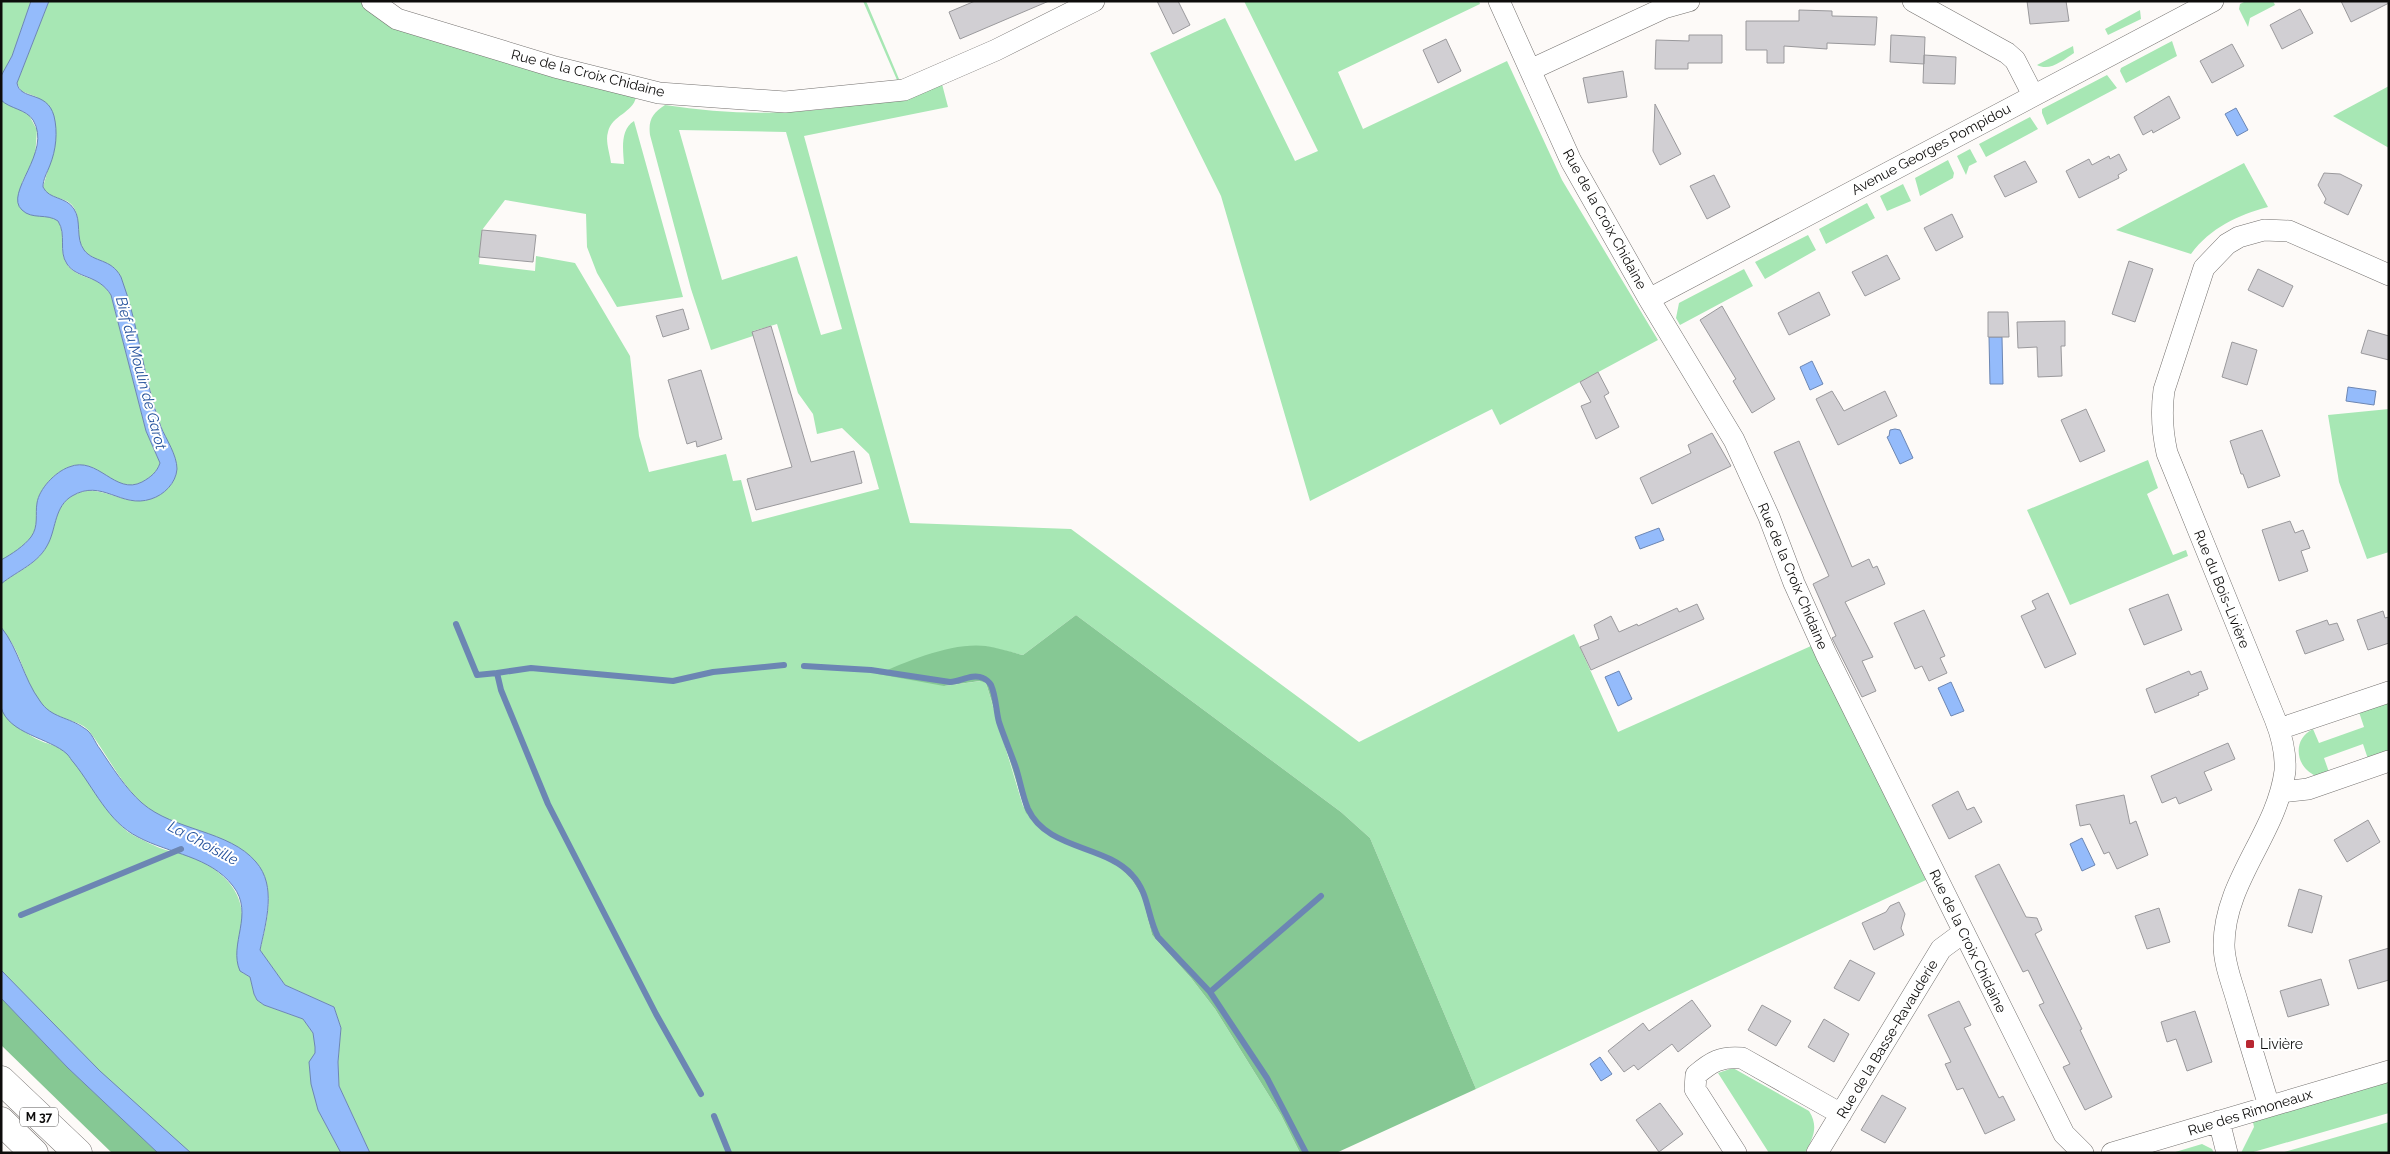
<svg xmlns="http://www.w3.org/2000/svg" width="2390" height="1154" font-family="Raleway,sans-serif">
<rect width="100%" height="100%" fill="#fdfaf8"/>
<path fill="#a7e7b4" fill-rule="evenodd" d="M1,1H31L12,56L1,76Z
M49,1H361L378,11L636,97C633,113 612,115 608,132C605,141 610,154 611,163L624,164C623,149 620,130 634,121L683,297L617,307L597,273L587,247L586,214L505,200L482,230L479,264L535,271L536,256L575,263L630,356L639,436L649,472L726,454L733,481L741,480L752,522L879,489L869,454L842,428L817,434L813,414L798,393L777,324L753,331V336L711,350L691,289L650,135C648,119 653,113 665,105C759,120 852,113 942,84L948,107L804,136L910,523L1071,529L1359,742L1574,634L1618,732L1811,646L1926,880L1476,1089L1370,838L1341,812L1076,615L1023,655L984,646L944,686L981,681L986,683L1023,806L1053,835L1107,860L1120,868L1132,880L1142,896L1152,935L1191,978L1215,1009L1281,1115L1300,1153H370L339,1086L338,1062L341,1028L334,1007L285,985L260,950C267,922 277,887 256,862C234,836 185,830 155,813C125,794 110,758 89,731C80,720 60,720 48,711C29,695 25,666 13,645C10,639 3,632 1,626C0,613 1,597 1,584C16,572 34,566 45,549C56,532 53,508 72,496C100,479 123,509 151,499C164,495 176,483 177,469C177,454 164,437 160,423C144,375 137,325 121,277C110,258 94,263 84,250C74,237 83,218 72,205C64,196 49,200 43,187L55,145L54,116L37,97L21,91L17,83ZM679,130L786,132L842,329L821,335L797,256L722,280Z
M863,1H866L899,79L897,80Z
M1244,1H1479L1480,4L1338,72L1363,129L1507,61L1562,180L1658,340L1500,425L1492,409L1310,501L1221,196L1150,53L1225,18L1295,161L1318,151Z
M2246,1H2273L2275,5L2250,18L2248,27L2239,9L2240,4Z
M2140,10L2141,19L2108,35L2105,29Z
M2172,41L2177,56L2126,83L2120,71L2121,68Z
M2073,46L2074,53C2063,60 2050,72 2037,65Z
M2107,75L2117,88L2047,125L2042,113V109Z
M2389,86V148L2333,116Z
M1,100L29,115L37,130L35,157L22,182V210C33,218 47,213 58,221C67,235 57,254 69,267C82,281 97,274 111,295L146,431L160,463C157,472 151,477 142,482C114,496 98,455 69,467C55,472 39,489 37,503C35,514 39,526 31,537C24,546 12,555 1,560Z
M2030,117L2038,129L1986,157L1979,144Z
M1970,149L1977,162L1969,166L1966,175L1957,156Z
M1948,160L1954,173L1953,178L1920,196L1915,178Z
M2244,163L2268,207C2238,215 2210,228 2191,254L2116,230Z
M1903,184L1911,201L1887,211L1880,196Z
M1867,203L1875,218L1826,244L1819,229Z
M1808,235L1816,250L1765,279L1755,262Z
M1744,269L1753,286L1680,325L1676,318L1679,303Z
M2389,409V552L2367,559L2339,482L2328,415Z
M2148,460L2158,488L2147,494L2173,555L2186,550L2188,556L2070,605L2027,510Z
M2389,702V752L2368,759L2363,744L2324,758L2329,772L2316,776C2295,767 2292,739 2313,729L2319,743L2364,727L2359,712Z
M1,707C9,722 25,734 41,741C50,745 60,746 68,754C91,778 102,811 128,832C134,836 158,848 166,850C172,852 178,852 184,854C216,866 245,886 242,924C242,929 239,933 239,939C239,950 242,962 243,973L250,977L254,994L257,1000L264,1005L303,1019L313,1033L315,1037V1053L309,1065L318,1110L341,1153H148L1,1011Z
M1733,1068L1809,1111C1819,1127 1813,1138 1805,1153H1769L1718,1073Z
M2389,1082V1113L2250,1153H2241L2254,1127L2253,1122Z
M2389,1122V1153H2281Z
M2202,1144L2212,1149L2214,1153H2172Z"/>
<path fill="#86c894" d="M1076,615L1341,812L1370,838L1476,1089L1336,1153H1300L1281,1115L1215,1009L1191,978L1152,935L1142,896L1132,880L1120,868L1107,860L1053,835L1026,813L986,683L980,681L944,686L878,674C908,661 952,642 986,646C998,648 1011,652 1023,655Z
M1,998L68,1068L158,1153H112L1,1045Z"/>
<path fill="#94bbfb" stroke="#6c86b3" d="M31,1H49L17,83C20,101 47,90 54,116C58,132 56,150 50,165C47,173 43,179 43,187C49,200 66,196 74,209C82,221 75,238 84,250C94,263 111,258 121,277C139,325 143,378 161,427C166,439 177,455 177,469C176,483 164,495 151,499C121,509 102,478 72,496C55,506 56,527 49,542C39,564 18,570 1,584V560C12,554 24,546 31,537C39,526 35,514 37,503C39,489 55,472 69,467C98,455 115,496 142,482C151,477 157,472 160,463L146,431L111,295C98,274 77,279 67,264C58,251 67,235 58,221C47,213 32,220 22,210C3,193 53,152 33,120C26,109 10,109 1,100V76L12,56Z
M2236,108L2248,130L2237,136L2225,114Z
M1989,337H2002L2003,384H1990Z
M1812,361L1823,384L1810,390L1800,367Z
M2348,387L2376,391L2374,405L2346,401Z
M1895,429L1900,430L1913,458L1900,464L1887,437L1889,436L1890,430Z
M1659,528L1664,540L1640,549L1635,537Z
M1,627C19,649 23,678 40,701C51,718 69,717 84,728C92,732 95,743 100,749C112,767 126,789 142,803C174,831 229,830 256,862C277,886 266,922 260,950L285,985L334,1007L341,1028L338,1062L339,1086L370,1153H341L318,1110L311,1084L309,1062L315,1053V1047L313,1033L303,1019L264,1005L257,1000L254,994L250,977L240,971C228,944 255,914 233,886C210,856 170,854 138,837C108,822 94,788 74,763C71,760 70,757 67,754C50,738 8,734 1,707C0,700 1,691 1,684C1,665 1,646 1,627Z
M1619,671L1632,699L1618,706L1605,677Z
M1951,682L1964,711L1951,716L1938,688Z
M2082,838L2095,865L2082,871L2070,844Z
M1,970L100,1071L191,1153H158L68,1068L1,998Z
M1600,1057L1612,1074L1601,1081L1590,1064Z"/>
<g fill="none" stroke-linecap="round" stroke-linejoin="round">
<path stroke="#6c86b3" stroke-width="6" d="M456,624L477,675L497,673L501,690L548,804L656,1014L701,1094
M804,666L871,670L950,682C960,682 972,673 983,678C986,679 989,682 991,685C996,696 996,711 999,722C1004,737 1010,751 1015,765C1020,779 1022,795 1028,809C1047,850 1106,845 1132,875C1149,893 1147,916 1158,937L1210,992L1267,1078L1306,1153
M497,673L531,668L673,681L713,672L784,665
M21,915L181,849
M1210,992L1321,896
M714,1116L729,1153"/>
</g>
<path fill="#d1cfd3" stroke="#9a999c" d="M975,1H1049L960,39L949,12Z
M1157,1H1178L1190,25L1173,34Z
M2027,1H2066L2069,21L2030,24Z
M2341,1H2389V3L2351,22Z
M2300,9L2313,33L2282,49L2270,25Z
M1799,10L1832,11V16L1877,17L1875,45L1827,43V49L1784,46V63H1767V50H1746V21H1799Z
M1689,35H1722V63H1688V69H1655L1656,40L1689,41Z
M1891,35L1925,37L1924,64L1890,62Z
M1446,39L1461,71L1438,83L1423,50Z
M2232,44L2244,66L2212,83L2200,61Z
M1924,55L1956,57L1955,84L1923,83Z
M1623,71L1627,97L1588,103L1583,78Z
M2169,96L2180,118L2153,133L2152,130L2143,135L2134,117Z
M1655,104L1681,154L1660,165L1653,151Z
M2119,154L2127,170L2118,175L2119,178L2079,198L2066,171L2089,159L2092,165L2109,156L2110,159Z
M2025,161L2037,182L2005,197L1994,176Z
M2324,173L2340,174L2362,185L2348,215L2324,203L2326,199L2318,185Z
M1714,175L1730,207L1707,219L1690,186Z
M1952,214L1963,237L1936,251L1924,228Z
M482,230L536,235L533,262L479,257Z
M1887,255L1900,279L1865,296L1852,272Z
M2129,261L2153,269L2135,322L2112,314Z
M2258,269L2293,286L2283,307L2248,290Z
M1819,292L1830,315L1789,335L1778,313Z
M1722,306L1775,399L1752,413L1733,381L1736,379L1700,320Z
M683,309L689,329L663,337L656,316Z
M1988,312H2008L2009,337H1988Z
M2065,321V346H2061L2062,376L2038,377L2037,347L2018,348L2017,322Z
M771,326L811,462L854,451L862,483L756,510L747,479L792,467L752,332Z
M2368,330L2389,336V360L2361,353Z
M2232,342L2257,350L2247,385L2222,377Z
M701,370L722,439L697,447L696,441L687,444L668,380Z
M1598,372L1609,393L1604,396L1619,427L1596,439L1581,406L1591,402L1580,382Z
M1832,391L1844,411L1885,391L1897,416L1838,445L1816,399Z
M2086,409L2105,451L2080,462L2061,420Z
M2262,430L2280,476L2248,488L2243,474H2241L2230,441Z
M1712,433L1731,466L1652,504L1640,478L1691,453L1688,445Z
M1799,441L1852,567L1869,559L1873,568L1877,566L1885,584L1845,602L1873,657L1862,661L1876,691L1862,697L1832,638L1836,636L1813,584L1829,576L1774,452Z
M2290,521L2295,533L2303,530L2310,548L2301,551L2308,571L2279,581L2262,530Z
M2048,593L2076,654L2045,668L2021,616L2036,609L2032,601Z
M2168,594L2182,630L2144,645L2129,609Z
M1697,604L1704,619L1591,670L1580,647L1599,639L1594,625L1611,616L1619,632L1637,624L1638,626L1677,608L1679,612Z
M1924,610L1945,656L1940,658L1947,673L1929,681L1922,666L1915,669L1894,623Z
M2383,611L2385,618L2389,617V643L2368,650L2357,620Z
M2327,620L2329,625L2337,623L2344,640L2305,654L2296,631Z
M2189,671L2191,675L2201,671L2208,689L2198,693L2199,695L2155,713L2146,689Z
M2228,743L2235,759L2204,772L2212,790L2179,804L2176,797L2162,803L2151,776Z
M1958,791L1967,810L1974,807L1982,822L1949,839L1932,805Z
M2124,795L2130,824L2136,821L2148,855L2117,869L2109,852L2104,854L2090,824L2080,826L2076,805Z
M2368,820L2380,842L2347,862L2334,840Z
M1999,864L2026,917L2037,918L2042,930L2035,934L2082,1029L2080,1030L2112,1097L2085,1110L2063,1067L2070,1064L2039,1005L2044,1003L2028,970L2023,972L1975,876Z
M2299,889L2322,896L2312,933L2288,926Z
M1899,902L1905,914L1901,928L1904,935L1874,950L1862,923L1886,912L1890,906Z
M2159,908L2170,942L2147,949L2135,916Z
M2389,948V980L2358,989L2349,960Z
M1850,960L1875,973L1859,1001L1834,988Z
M2321,979L2329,1005L2288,1017L2280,991Z
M1692,1000L1711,1026L1678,1052L1672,1044L1638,1070L1634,1065L1624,1072L1608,1051L1643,1023L1649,1031Z
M1959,1001L1971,1025L1964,1028L1999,1098L2003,1096L2015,1120L1985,1134L1963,1088L1957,1090L1945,1064L1951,1062L1928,1015Z
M1762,1005L1791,1021L1776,1046L1748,1030Z
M2195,1011L2212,1062L2187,1071L2176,1039L2167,1042L2161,1022Z
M1824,1019L1849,1034L1834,1062L1808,1047Z
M1882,1095L1906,1108L1885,1143L1861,1130Z
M1660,1103L1683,1134L1659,1152L1636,1120Z"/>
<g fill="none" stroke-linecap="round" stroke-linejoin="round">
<defs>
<path id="minor" d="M372,1L397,19L555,67L659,93L785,102L904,90L996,50L1094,1
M1499,1L1571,161L1649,299L1734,440L1769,517L1794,583L1826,654L2064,1134L2083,1153
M1913,1L2007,53L2015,60L2033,95
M1530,70L1664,8L1689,1
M1649,299L2213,1
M2279,729L2389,692
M2281,792L2308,789L2389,761
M2269,1106C2259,1072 2248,1038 2238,1004C2233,985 2224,965 2224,945C2224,881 2277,833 2285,771C2286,754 2281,734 2275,719L2167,453C2162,431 2161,412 2164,390L2204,268L2227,244L2239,237L2264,230L2289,231L2389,275
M2219,1121L2227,1153
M1736,1153L1695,1089L1696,1075C1711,1062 1721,1056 1742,1058L1841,1114
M1817,1153L1941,949L1964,932
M2112,1153L2389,1071"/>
<path id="trunk" d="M1,1080L78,1153
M1,1121L34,1153"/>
</defs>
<use href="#minor" stroke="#74716f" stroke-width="22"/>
<use href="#trunk" stroke="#74716f" stroke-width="29"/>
<use href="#minor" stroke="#fff" stroke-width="21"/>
<use href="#trunk" stroke="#fff" stroke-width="28"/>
</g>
<rect fill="#b82731" stroke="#fff" stroke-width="2" x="2245" y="1039" width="10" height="10" rx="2.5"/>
<g text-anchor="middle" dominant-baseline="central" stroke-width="4" stroke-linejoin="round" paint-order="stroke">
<rect fill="#fff" stroke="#565554" stroke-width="1" x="20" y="1107.5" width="38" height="19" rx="4"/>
<g font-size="12" font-weight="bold" fill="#0d0c0b">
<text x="39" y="1117">M 37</text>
</g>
<g font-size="14" fill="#0d0c0b" stroke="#fff">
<text transform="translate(588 73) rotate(14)">Rue de la Croix Chidaine</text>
<text transform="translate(1931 149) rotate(-28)">Avenue Georges Pompidou</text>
<text transform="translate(1605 219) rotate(61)">Rue de la Croix Chidaine</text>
<text transform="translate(1793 576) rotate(67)">Rue de la Croix Chidaine</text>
<text transform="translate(2222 589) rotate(68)">Rue du Bois-Livière</text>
<text transform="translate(1968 941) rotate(64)">Rue de la Croix Chidaine</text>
<text transform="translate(1887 1039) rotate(-59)">Rue de la Basse-Ravauderie</text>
<text transform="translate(2250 1112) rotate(-17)">Rue des Rimoneaux</text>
</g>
<g font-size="14" fill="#0d0c0b" stroke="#fff" text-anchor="start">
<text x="2260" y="1044">Livière</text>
</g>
<g font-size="15" font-style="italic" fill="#25529c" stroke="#fff">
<text transform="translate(141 373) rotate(75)">Bief du Moulin de Garot</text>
<text transform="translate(203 843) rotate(28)">La Choisille</text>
</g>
</g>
<rect width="2390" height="1154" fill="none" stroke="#0d0c0b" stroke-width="5"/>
</svg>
